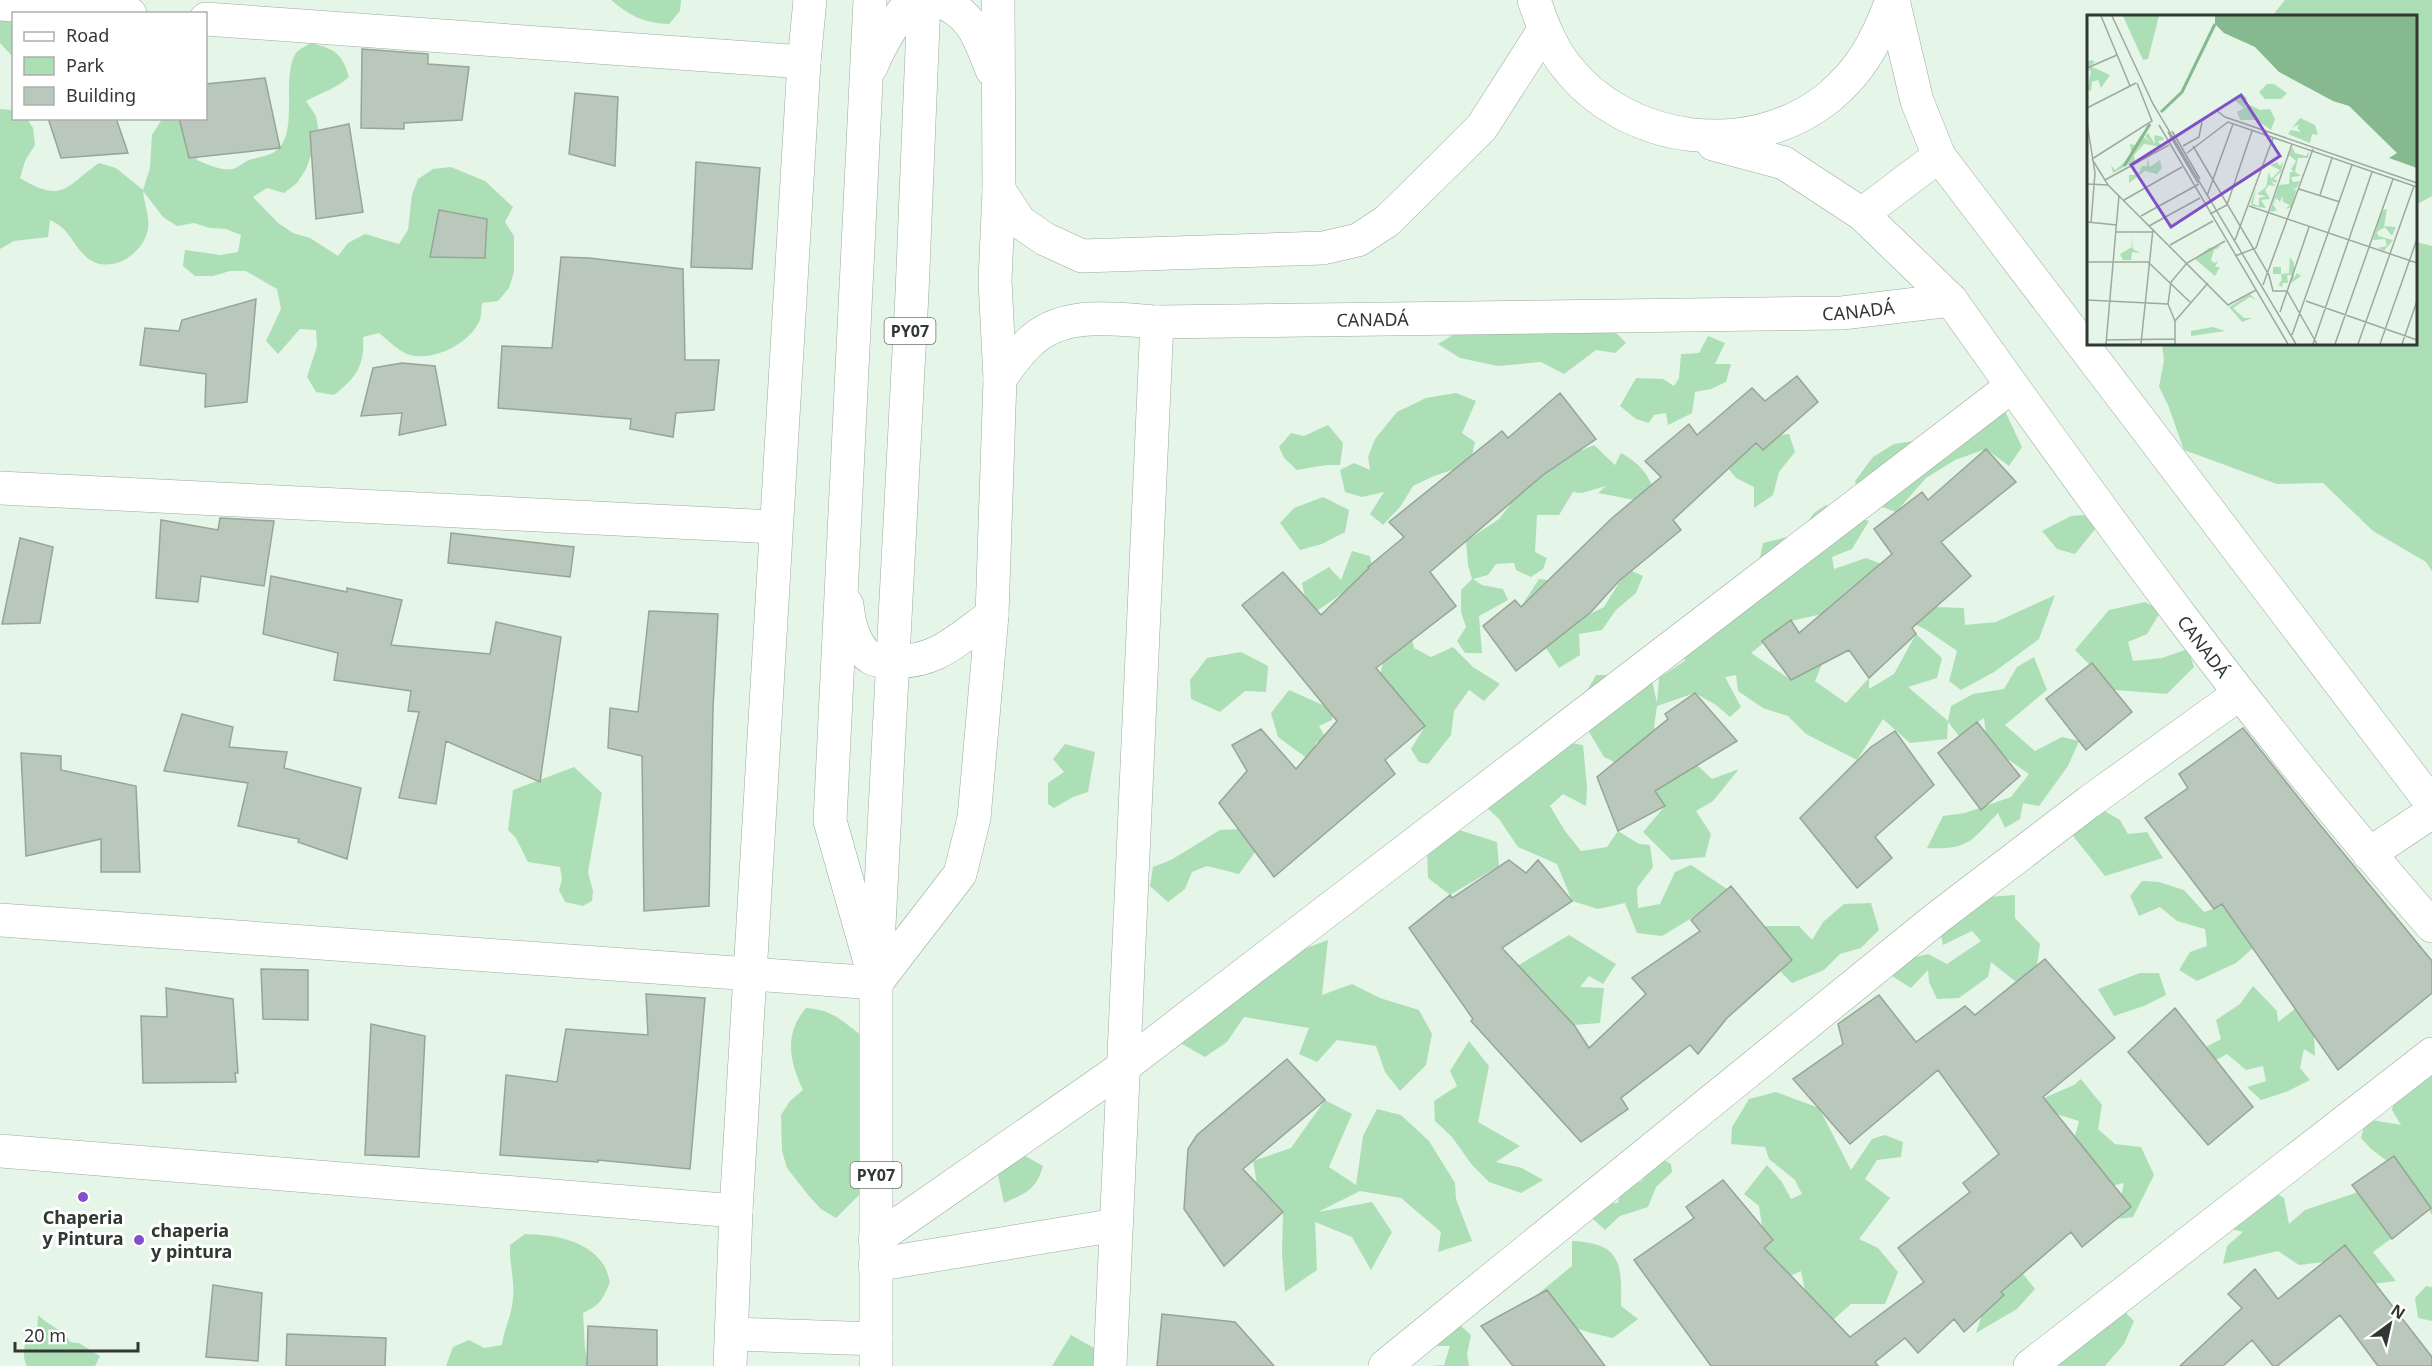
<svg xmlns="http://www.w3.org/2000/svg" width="2432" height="1366" font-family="'Noto Sans',sans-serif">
<rect width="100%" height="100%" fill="#e5f5e7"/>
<path fill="#addfb6" d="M611,0H681L680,11L669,24C646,24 628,15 611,0Z
M2285,0H2432V196L2416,205V16H2272Z
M0,9L14,14L13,57L0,43Z
M311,43C335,49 342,53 349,77C336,89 322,92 306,101L316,116L319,133L306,169L297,183L284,193L267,188L253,197L278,223L293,233L310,238L338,256L348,243L365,234L399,244L408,230L412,195L418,179L433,169L451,167L485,181L513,207L505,222L514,236V272L509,288L498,301L482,303C481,309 482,316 479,322C468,344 435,361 410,355C399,352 388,340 379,333L363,337C365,365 356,378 334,395L316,392L307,377L317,346L316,330L300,329L278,354L266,341L281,309L277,289L246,271H230L213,276H195L183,266L185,250L221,255L238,252L241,235L226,229L210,228L194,223L177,226L163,217L143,191C144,203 150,217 148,228C144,256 107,277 85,256C70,241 71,230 50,220L48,237L14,241L0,249V109L13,110L14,118L27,119L33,128L35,145L25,161L20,178C63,204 65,187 99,163L116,168L143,190L150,168L152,135L162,119H189L197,160C208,165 222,171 233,169C239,167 244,162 249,160C259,157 272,156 279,148C298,129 281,76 296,53C299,49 306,46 311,43Z
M2416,242L2432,246V571L2426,562L2373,531L2323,483L2277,484L2184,450L2168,405L2159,387L2164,360L2162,344H2416Z
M1602,318L1626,343L1615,353L1596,350L1564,374L1541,362L1498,366L1460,358L1438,344L1458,332L1527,330L1570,333Z
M1708,336L1725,343L1715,364H1731L1726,382L1711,389L1695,392L1692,413L1668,425L1666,413L1654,415L1649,423L1636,419L1620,406L1636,378L1663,379L1674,386L1679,378L1681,354L1699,353Z
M1456,393L1476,401L1462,433L1475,442L1470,464L1434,476L1413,486L1400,507L1383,525L1370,514L1384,492L1362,497L1345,492L1340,470L1354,463L1370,470L1368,457L1375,439L1397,412L1426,398Z
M2004,409L2022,447L2009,466L1986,449L1955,460L1926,478L1896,512L1860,499L1855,481L1873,457L1894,444L1941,437Z
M1328,425L1343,443L1340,465H1326L1297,470L1284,458L1279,447L1291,433L1304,436Z
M1740,433L1763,450L1780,435L1789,434L1795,452L1779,472L1773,495L1754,508V487L1736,478L1719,457Z
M1594,445L1615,465L1621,453C1645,467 1649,476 1658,501H1640L1598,493L1606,486L1582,493L1573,492L1559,515H1537L1535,552L1547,558L1543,569L1531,577L1516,570L1514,563L1496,564L1488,575L1473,579L1482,585L1503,589L1508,600L1479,616L1482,653H1465L1457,641L1466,627L1461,612V590L1472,579L1468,565L1466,541L1499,519L1512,502L1543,475L1577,452Z
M1323,497L1349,510L1345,532L1322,544L1300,550L1280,523L1294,508Z
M1826,505L1869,521L1852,549L1832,557L1834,569L1866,558L1895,569L1880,581L1866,576L1822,614L1791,621L1751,653L1791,680L1822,664L1815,681L1846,703L1869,678V689L1894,674L1916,634L1942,658L1937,678L1908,687L1948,721L1951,706L1973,694L2004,689L2017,667L2034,657L2047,690L2005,725L2035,751L2062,737L2079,741L2068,766L2039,806L2023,803L2020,819L2005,828L1998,813C1971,841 1969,850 1927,848L1943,816L1965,813L2011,797L2029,774L2006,758L1986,734L1984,718L1959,736L1948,722L1947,739L1910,743L1883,719L1857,760L1806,734L1788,716L1763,708L1738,691L1736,675L1725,677L1741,707L1730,717L1716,705L1695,693L1657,706L1654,727L1662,755L1697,765L1712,779L1739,769L1713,801L1696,811L1711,834L1705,857L1671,860L1643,832L1665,806L1646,777L1604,757L1589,732L1581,701L1596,675L1651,676L1657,703L1659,678L1686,660L1664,651L1722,605L1738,574L1758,567L1763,543L1799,534L1814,513Z
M2084,515L2096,528L2075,554L2057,549L2042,531L2071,516Z
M1352,551L1370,556L1375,585L1410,628L1414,648L1431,657L1453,647L1473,667L1500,684L1484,701L1469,690L1454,711L1451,735L1428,764L1419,762L1411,749L1425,726L1406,702L1379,680L1384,658L1347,590L1317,611L1305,597L1302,583L1329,567L1341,580Z
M1621,566L1643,576L1636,593L1616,610L1602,630L1579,634L1580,655L1559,668L1546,648L1553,635L1521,607L1539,579L1555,581L1582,618L1604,607L1622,578Z
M1899,593L1936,607L1964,608L1965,625L1996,622L2055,595L2039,639L1994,672L1961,690L1949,681L1957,651L1925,629L1904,619Z
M2145,602L2161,611L2147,634L2128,642L2133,661L2162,658L2188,649L2194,667L2167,694L2115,690L2075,650L2109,610Z
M1241,652L1268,666L1266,692L1245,691L1220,712L1191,699L1190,680L1207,658Z
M1289,690L1332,709V720L1319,726L1327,740L1334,759L1317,741L1308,759L1278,737L1271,713Z
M1545,739L1583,745L1587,787L1586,806L1563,794L1550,806L1565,831L1581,851L1607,847L1618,831L1639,844L1650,845L1653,867L1637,888L1638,908L1660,904L1675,872L1691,865L1727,889L1695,916L1662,936L1637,933L1625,903L1598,909L1572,901L1557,864L1518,847L1499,819L1484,805Z
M1065,744L1095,752L1088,792L1073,797L1054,808L1048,804V783L1064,772L1053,759Z
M574,767L602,793L588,872L593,891L592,901L583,906L565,902L559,890L562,879L560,867L528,862L516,838L508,830L513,790Z
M2089,802L2120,820L2128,834L2147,832L2163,858L2105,876L2066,827Z
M1238,829L1255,852L1239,874L1207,866L1192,872L1185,889L1168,902L1150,886L1153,867L1171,860L1220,830Z
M1456,829L1497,842L1499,866L1450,895L1428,878L1427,850Z
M2142,881L2159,882L2184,890L2204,912L2236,901L2249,931L2253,948L2236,963L2197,981L2179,970L2190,952L2207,946L2205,929L2177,921L2160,907L2139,916L2130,896Z
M2015,895V918L2040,944L2037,965L2016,982L1991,962L1988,977L1959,998L1937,999L1929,982L1928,970L1911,988L1892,976L1899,961L1928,954L1947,964L1981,941L1972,931L1943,945L1937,918L1962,899Z
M1871,903L1879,930L1861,948L1840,954L1824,970L1792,983L1769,960L1763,926H1799L1812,940L1823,922L1844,904Z
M1569,935L1616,964L1603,984L1589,976L1580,987L1604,988L1600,1023L1574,1025L1517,966Z
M1328,940L1322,995L1352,984L1380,998L1419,1010L1432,1034L1426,1065L1400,1091L1385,1072L1376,1046L1337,1040L1317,1062L1299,1054L1309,1028L1244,1017L1227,1042L1205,1057L1175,1040L1224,979Z
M2140,973H2159L2166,995L2144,1006L2114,1016L2098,989Z
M2253,986L2277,1011L2278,1022L2295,1009L2314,1036L2315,1056L2304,1049L2300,1068L2310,1080L2286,1092L2261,1100L2247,1087L2266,1081L2263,1066L2246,1070L2227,1054L2216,1060L2206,1047L2221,1039L2216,1020L2240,1004Z
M806,1008C836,1010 844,1024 867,1039L862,1192L836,1218L821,1209L809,1196L787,1168L782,1151L781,1115L790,1101L803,1090C789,1060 784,1034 806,1008Z
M1469,1041L1489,1066L1478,1122L1520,1146L1496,1162L1522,1168L1543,1180L1521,1193L1489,1182L1472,1165L1452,1137L1435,1121L1434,1101L1457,1086L1450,1071Z
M2432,1071V1215L2410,1178L2371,1149L2361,1138L2366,1119L2401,1125L2392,1110L2396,1087Z
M2081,1079L2102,1105L2098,1129L2115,1144L2141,1147L2154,1175L2133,1217L2116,1219L2124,1183L2106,1187L2097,1166L2075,1136L2079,1121L2056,1114L2044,1098L2074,1085Z
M1776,1092L1819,1108L1851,1170L1872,1139L1885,1135L1903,1142L1901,1157L1877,1160L1865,1179L1890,1198L1859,1239L1878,1248L1898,1272L1885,1304H1851L1833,1320L1805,1291L1801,1271L1765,1288L1757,1253L1762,1226L1759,1206L1744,1194L1767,1165L1782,1182L1791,1199L1802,1194L1795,1180L1769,1159L1765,1147L1731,1144L1732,1127L1749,1099Z
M1325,1100L1352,1114L1329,1167L1356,1185L1363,1136L1377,1109L1401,1115L1429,1141L1455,1183L1456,1199L1472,1241L1438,1252L1441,1232L1401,1198L1360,1191L1318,1212L1372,1202L1392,1232L1371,1270L1352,1237L1315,1222L1317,1270L1285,1292L1282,1255L1283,1212L1257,1184L1253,1161L1291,1148Z
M1020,1153L1043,1166C1036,1190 1026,1193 1004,1203L998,1175L1006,1156Z
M1657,1156L1671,1164L1672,1172L1656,1187L1648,1207L1620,1216L1605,1230L1583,1210L1599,1203H1618L1621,1187L1642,1181L1651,1161Z
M2265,1186L2284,1198L2289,1224L2305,1210L2358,1192L2403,1230L2373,1252L2396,1281L2364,1285L2340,1260L2299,1265L2278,1251L2223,1264L2227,1246L2243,1232L2213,1224Z
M525,1234C553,1235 586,1239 603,1264C607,1269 608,1276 610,1282C602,1301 601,1304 583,1313L585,1349L589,1366H446L453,1347L469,1340L484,1348L502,1345C504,1329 512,1315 513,1298C515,1280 509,1263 510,1245Z
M1572,1241C1621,1243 1622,1263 1621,1306L1638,1319L1613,1338C1571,1329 1565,1325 1533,1298L1572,1266Z
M2019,1269L2035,1289L2017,1309L1976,1333L1993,1282Z
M2426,1286L2432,1287V1321L2418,1318L2415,1298Z
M2124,1311L2134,1321L2124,1344L2105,1366H2060L2057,1364Z
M38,1315C48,1325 65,1331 70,1342L79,1343L100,1356L95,1366H27C22,1357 24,1349 26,1339L37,1335Z
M1450,1316L1471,1335L1467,1354L1469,1366H1432L1444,1365L1450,1346H1430Z
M1071,1335L1110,1357L1121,1366H1052Z"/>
<path fill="#b9c8bb" stroke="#96a598" stroke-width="1.5" d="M362,49L428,54V64L469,67L462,120L404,123V129L361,128Z
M265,78L280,148L189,158L179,118H206V84Z
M575,93L618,97L615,166L569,154Z
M48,118H116L128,153L61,158Z
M349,124L363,212L316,219L310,132Z
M696,162L760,168L752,269L691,267Z
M439,210L487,219L485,258L430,257Z
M561,257L589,258L683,269L685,360H719L714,410L676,413L673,437L630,429L631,419L498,408L502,346L552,348Z
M256,299L247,402L205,407L206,374L140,365L145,328L179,331L182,320Z
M402,363L435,366L446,425L399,435L402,413L361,416L373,368Z
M1797,376L1818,402L1763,450L1756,443L1673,520L1681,530L1619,581L1591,612L1516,671L1483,626L1515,600L1521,607L1611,519L1661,477L1645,461L1689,424L1697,435L1752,388L1765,401Z
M1560,393L1596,439L1543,475L1430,572L1456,606L1376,668L1425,726L1385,760L1395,774L1274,877L1219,803L1247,771L1232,745L1261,729L1296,769L1337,721L1242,605L1283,572L1321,615L1369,568L1368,567L1404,537L1389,522L1502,431L1508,438Z
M1986,449L2016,482L1941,542L1971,576L1912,628L1916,634L1869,678L1849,650L1791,680L1762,641L1791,620L1799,633L1892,554L1874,529L1922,492L1928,500Z
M220,518L274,521L264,586L201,576L198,602L156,598L161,520L218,530Z
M451,533L574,547L570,577L448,563Z
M20,538L53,547L40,623L2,624Z
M271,576L347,592V588L402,600L391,645L490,654L496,622L561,637L540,782L446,741L436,804L399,798L419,712L408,711L411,691L334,680L338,653L263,634Z
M649,611L718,614L713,708L709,906L644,911L642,756L608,748L610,708L638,712Z
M2092,663L2132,712L2086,750L2046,699Z
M1695,693L1737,741L1655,791L1665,806L1618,831L1597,777L1668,719L1665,714Z
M182,714L233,727L229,747L287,752L284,768L361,788L347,859L298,842L299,839L238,826L248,783L164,771Z
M1977,722L2020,776L1981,810L1938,753Z
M2243,728L2321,826L2432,961V993L2338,1070L2222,904L2214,909L2145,818L2188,788L2179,774Z
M1895,731L1934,785L1875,837L1892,858L1857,888L1800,818L1871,747Z
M21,753L61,756V770L136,786L140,872H101V839L26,856Z
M1509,860L1526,873L1538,860L1572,901L1502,948L1574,1025L1589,1048L1646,994L1632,978L1700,931L1691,920L1731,886L1792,960L1727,1018L1698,1054L1690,1045L1621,1098L1628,1109L1581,1142L1471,1021L1473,1019L1409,928L1450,895L1452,898Z
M2045,959L2115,1038L2043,1097L2131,1207L2082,1247L2071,1232L2001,1292L2004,1295L1964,1332L1954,1319L1918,1353L1905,1338L1875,1362L1878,1366H1711L1634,1260L1694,1218L1686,1207L1723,1180L1773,1240L1764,1248L1850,1337L1924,1282L1898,1248L1970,1192L1963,1183L1999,1154L1938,1070L1850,1144L1793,1079L1843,1044L1838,1024L1879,995L1916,1042L1965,1006L1975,1015Z
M261,969L308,970V1020L263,1019Z
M166,988L233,999L238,1073H235L236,1082L143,1083L141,1016L167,1017Z
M646,994L705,998L690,1169L598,1160V1162L500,1155L506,1075L557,1082L566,1029L648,1035Z
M2175,1008L2253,1107L2208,1145L2128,1052Z
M371,1024L425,1036L419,1157L365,1155Z
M1287,1059L1325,1100L1243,1169L1283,1212L1224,1266L1184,1209L1188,1149L1197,1135Z
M2394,1156L2431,1208L2392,1239L2352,1185Z
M2345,1245L2432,1357V1366H2378L2340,1315L2277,1366H2273L2252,1340L2223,1366H2180L2242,1308L2228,1294L2255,1269L2278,1299Z
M213,1285L262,1293L258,1361L206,1357Z
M1547,1290L1578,1330L1605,1366H1513L1481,1326Z
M1162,1314L1235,1322L1274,1366H1157Z
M588,1326L657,1330V1366H587Z
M287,1334L386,1338L385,1366H286Z"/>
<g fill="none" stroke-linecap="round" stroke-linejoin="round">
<defs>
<g id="street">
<path d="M870,0L830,821L874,976"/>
<path d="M937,0C973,13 979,38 992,70"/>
<path d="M1534,0C1542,23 1550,46 1566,66C1626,144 1750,160 1828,98C1862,70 1877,40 1892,0"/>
<path d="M1893,0L1917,101L1939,156L2432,804"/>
<path d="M0,4L130,14"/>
<path d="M206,19L804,62"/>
<path d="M871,67C882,41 894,20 913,0"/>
<path d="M1713,144L1784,163L1862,214L1951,300"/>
<path d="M999,190L1020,222L1045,239L1082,256L1323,248L1358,240L1387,221L1447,162L1482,127L1544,30"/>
<path d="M1862,214L1939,156"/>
<path id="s1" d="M1000,379C1009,366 1018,353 1029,343C1062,310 1115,319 1157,322L1842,313L1951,300C2103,514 2258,729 2432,926"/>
<path d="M0,488L776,527"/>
<path d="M847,605C849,623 854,647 871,658C876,661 883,661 889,661C934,665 957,640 992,615"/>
<path d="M2369,854L2432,812"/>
<path d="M0,920L876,983"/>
<path d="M876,983L960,874L974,818L992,615L1000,379L995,281L999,190L998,0"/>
<path d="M0,1151L736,1211"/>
<path d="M875,1240L1122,1068L2012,386"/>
<path d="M875,1265L1116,1225"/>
<path d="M732,1334L876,1339"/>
<path d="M730,1366L736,1211L804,62L810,0"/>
<path d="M1110,1366L1157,322"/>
<path d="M1385,1366L1937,918L2089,802L2239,694"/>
<path d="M2030,1366L2432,1054"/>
</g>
<path id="highway" d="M876,1366V983L912,293L924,0"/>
</defs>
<use href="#street" stroke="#9baa9d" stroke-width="34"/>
<use href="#highway" stroke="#9baa9d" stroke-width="34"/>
<use href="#street" stroke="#fff" stroke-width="33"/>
<use href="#highway" stroke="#fff" stroke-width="33"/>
</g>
<g fill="#814fc7" stroke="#fff" stroke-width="2">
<circle cx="83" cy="1197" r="6"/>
<circle cx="139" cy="1240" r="6"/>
</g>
<g text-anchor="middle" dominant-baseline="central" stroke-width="6" stroke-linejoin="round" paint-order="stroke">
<g fill="#fff" stroke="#6f7370" stroke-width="1.5">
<rect x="884.5" y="318" width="51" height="26" rx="4.5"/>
<rect x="850.5" y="1162" width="51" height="26" rx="4.5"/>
</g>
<g font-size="16" font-weight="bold" fill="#313732">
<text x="910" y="331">PY07</text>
<text x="876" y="1175">PY07</text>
</g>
<g font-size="18" fill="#313732" stroke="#fff">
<text stroke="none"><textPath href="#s1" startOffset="882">CANADÁ</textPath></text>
<text stroke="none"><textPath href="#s1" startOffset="396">CANADÁ</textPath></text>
<text stroke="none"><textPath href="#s1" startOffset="1404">CANADÁ</textPath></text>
</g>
<g font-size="18" font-weight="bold" fill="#313732" stroke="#fff">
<text x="83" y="1217">Chaperia<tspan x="83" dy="21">y Pintura</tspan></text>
<text x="151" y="1230" text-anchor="start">chaperia<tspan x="151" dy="21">y pintura</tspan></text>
</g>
</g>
<g transform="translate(2087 15)">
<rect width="330" height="330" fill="#e5f5e7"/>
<path d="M36,1H72L61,44L56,45ZM5,45L8,47L3,51L23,60L14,73L11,65L5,67L4,76L0,75L4,56L0,55V46ZM180,69H187L200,78L194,84H178L172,77ZM155,79L160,83L158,92L163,90L173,95L183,94L188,104L184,115L170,105H153L150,97L157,93L147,85ZM213,103L228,110L231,120L225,119L223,128L201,119L204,115L214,117L210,113L213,109L205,113ZM61,118L68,129L67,120L76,122L77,125L71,126L75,132L57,129L47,140L48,146L26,158L24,150L28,155L45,141L43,129L48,130L54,120L63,127L58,121ZM205,132L208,138L219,141L222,136L221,143H211L208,157L214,161L204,162L206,167L213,166L209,174L205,172L209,176L205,192L198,194L203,190L196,187L195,181L193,187L189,183L186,190L190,195L185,197L183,196L192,170L202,169L203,157H207L204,154L209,146L202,140ZM60,143L63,152L73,145L75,153L70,159L58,156L42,168V160H49L48,155L52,158L55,151H60ZM190,147L193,151L196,147L194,157L186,164L190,165L189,168L183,166L189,171L182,170L178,175L183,184L174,185L179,193L165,191L164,187L169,173L166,189L172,191V183L179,181L170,179L179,172L182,157L184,164L193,155L183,150ZM300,194L297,211L309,212L305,221L298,212L290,217L291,221L306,225L297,236L291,233L300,231L298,224L286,225L295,195ZM44,219L46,234L54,238L45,237L44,245H36L33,239L45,232ZM135,231L127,235L124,245L127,248L131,246L128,252H133L128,261L108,244L122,233ZM203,242L207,248V263L210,258L214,261L204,268L205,260H200L201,268H195L196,272L191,270L195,265L194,259H186V252H194V259L202,258ZM163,279L169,285L163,282L146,293L157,303H165L155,307L142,292ZM126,312L138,316L104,321V316Z" fill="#addfb6"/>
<path d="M128,1H330V153L302,143L310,138L262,91L246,86L192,57L168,32L137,18L128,9Z" fill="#86b98f"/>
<path fill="none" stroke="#86b98f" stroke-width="3" d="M74,97L95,77L128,9M37,151L63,109"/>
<path fill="none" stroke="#9da99f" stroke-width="1.5" d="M14,1L43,71M25,1L66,89L209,329M0,53L30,40M0,93L49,68M129,95L138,102L330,168M0,108L8,158L4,208M72,110L201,329M85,116L113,164M81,117L111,168M96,131L112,122L115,107M106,131L182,260L186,276H200L230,329M100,138L141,107L330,172M5,144L21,170L141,290L169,275M5,144L65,106L50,68M18,165L82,130M0,169L21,170M212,174L253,187M233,180L245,143M120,181L146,109M37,185L95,152M162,191L330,248M123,199L140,190L165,116M54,201L112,169M0,207L30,210M62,211L113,183M29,217H65M148,225L186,123M83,230L126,206M148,241L169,233L205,129M0,247H61L103,287M176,270L226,134M0,285L81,289M219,286L330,325M193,297L222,212M88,306L81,289L84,267L100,248L138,226M205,320L265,150M19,325L88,324M19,329L32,180M54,329L66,214M88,329V306L121,268M226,329L285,157M248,329L306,164M271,329L327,171M293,329L330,224M315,329L330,286"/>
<path fill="#814fc7" fill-opacity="0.15" stroke="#814fc7" stroke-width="3" d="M154,80L193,141L84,212L44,150Z"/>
<rect width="330" height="330" fill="none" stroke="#313732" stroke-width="3"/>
</g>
<rect x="12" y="12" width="195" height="108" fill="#ffffff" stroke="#adafad" stroke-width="1.5"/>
<rect x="24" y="32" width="30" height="9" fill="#ffffff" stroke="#adafad" stroke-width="1.5"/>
<text x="66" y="42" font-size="18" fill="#313732">Road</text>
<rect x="24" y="57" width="30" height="18" fill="#addfb6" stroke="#adafad" stroke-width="1.5"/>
<text x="66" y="72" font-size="18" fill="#313732">Park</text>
<rect x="24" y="87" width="30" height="18" fill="#b9c8bb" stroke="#adafad" stroke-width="1.5"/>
<text x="66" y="102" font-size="18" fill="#313732">Building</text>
<g transform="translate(2390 1324) rotate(33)" stroke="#ffffff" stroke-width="4.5" paint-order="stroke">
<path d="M0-4.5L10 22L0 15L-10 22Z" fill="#313732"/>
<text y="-9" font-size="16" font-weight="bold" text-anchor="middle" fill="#313732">N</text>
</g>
<path d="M15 1342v9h123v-9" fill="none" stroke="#313732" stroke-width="3"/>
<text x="24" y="1342" font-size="18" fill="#313732" stroke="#ffffff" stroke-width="4.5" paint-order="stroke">20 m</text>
</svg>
